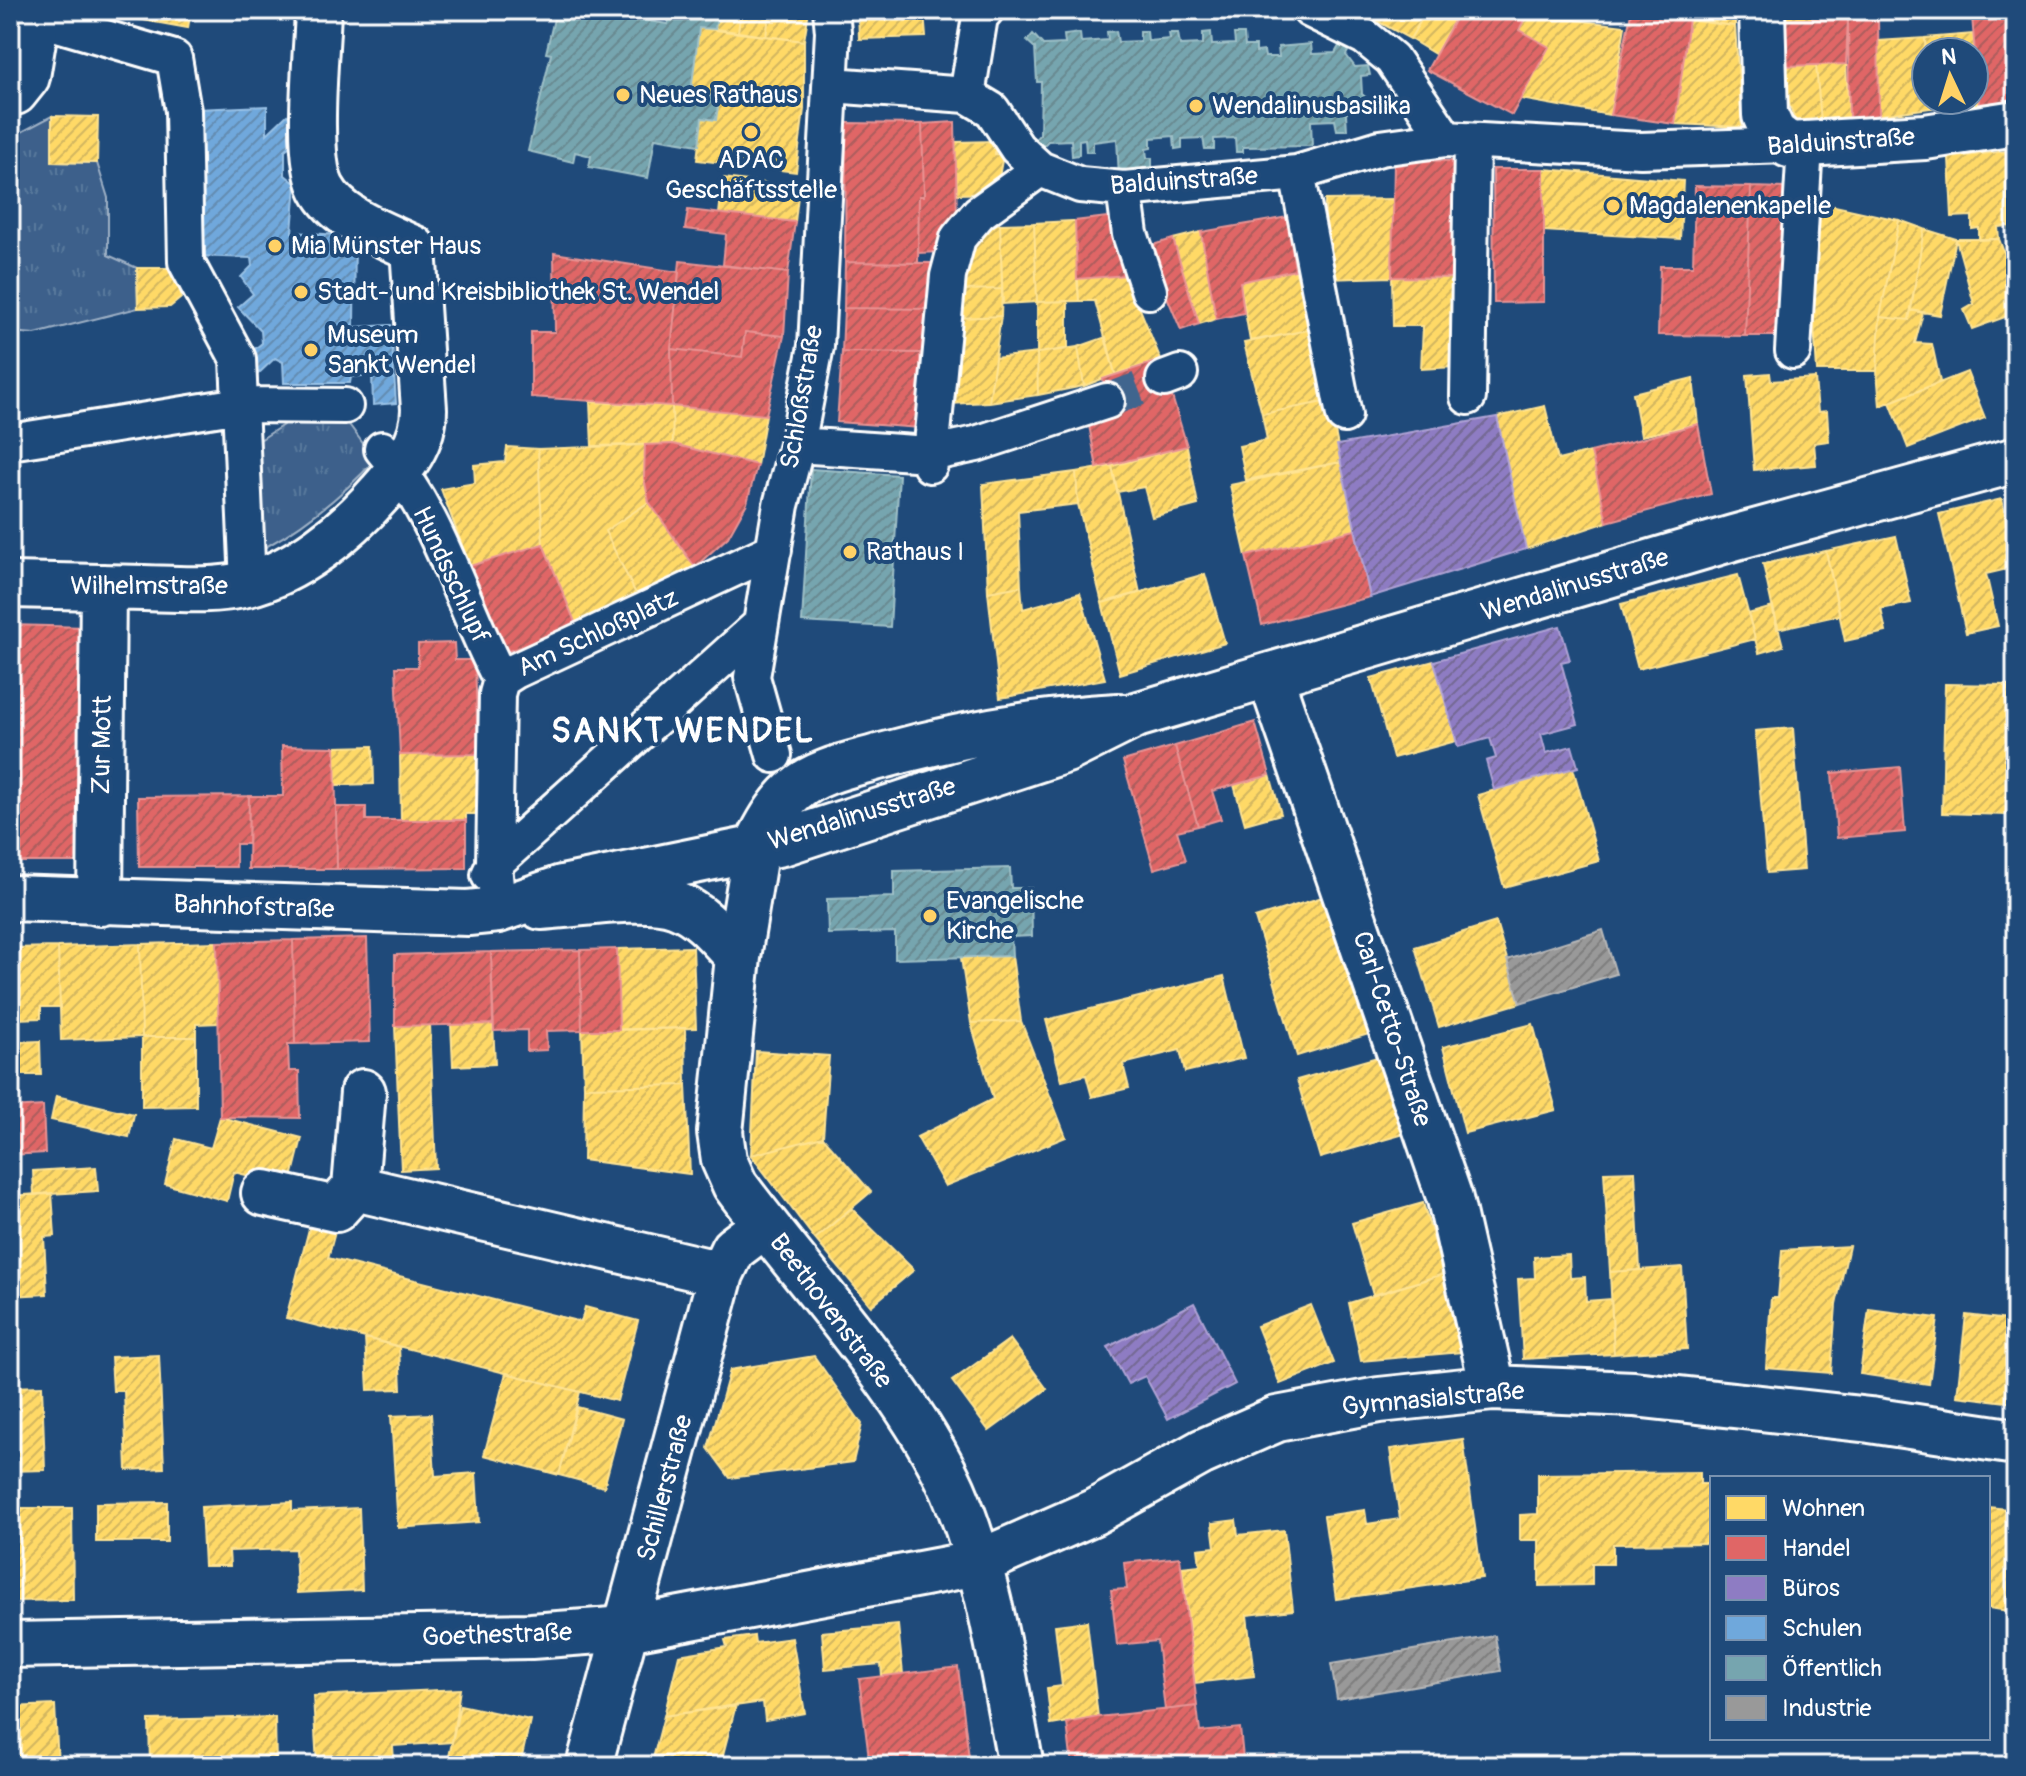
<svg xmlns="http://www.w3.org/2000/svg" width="2026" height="1776" font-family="Pangolin,sans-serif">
<defs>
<pattern id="grass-tufts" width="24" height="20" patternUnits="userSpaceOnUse" patternTransform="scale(2)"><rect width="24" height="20" fill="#3c618b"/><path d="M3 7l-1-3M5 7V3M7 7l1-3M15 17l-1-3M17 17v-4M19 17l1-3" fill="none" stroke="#59799c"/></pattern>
<pattern id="homes-hatch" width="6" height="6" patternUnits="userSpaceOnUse" patternTransform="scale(2)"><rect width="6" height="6" fill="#ffd966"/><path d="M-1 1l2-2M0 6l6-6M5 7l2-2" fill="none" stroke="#d2b660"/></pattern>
<pattern id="shops-hatch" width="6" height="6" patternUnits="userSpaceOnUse" patternTransform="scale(2)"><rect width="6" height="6" fill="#e06666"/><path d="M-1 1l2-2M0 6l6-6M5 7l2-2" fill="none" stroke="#ac5d5d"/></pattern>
<pattern id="offices-hatch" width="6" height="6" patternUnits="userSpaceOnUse" patternTransform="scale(2)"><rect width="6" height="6" fill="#8e7cc3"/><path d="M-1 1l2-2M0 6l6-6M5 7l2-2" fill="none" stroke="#746993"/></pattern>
<pattern id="schools-hatch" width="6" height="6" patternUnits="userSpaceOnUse" patternTransform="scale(2)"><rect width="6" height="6" fill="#6fa8dc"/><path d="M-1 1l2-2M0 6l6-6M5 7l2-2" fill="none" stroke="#648cb1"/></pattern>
<pattern id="public-hatch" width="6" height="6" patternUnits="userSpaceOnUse" patternTransform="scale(2)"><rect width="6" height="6" fill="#76a5af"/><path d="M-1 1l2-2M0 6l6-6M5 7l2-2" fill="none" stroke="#698a91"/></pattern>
<pattern id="industry-hatch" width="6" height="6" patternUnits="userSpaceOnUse" patternTransform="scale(2)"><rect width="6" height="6" fill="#999"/><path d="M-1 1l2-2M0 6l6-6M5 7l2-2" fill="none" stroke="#7e7e7e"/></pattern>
</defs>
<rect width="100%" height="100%" fill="#1f4a7a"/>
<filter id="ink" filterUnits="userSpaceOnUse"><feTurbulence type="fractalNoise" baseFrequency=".0125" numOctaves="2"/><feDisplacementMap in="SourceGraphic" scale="16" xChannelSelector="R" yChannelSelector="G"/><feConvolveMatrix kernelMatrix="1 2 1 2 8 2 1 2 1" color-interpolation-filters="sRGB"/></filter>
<g filter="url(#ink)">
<path fill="url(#grass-tufts)" stroke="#9eb0c5" stroke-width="2" d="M52,116V162L97,163L108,198V255L137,268L138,308L35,334L10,332V138Z
M294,418L345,419L375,460C342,496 296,533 252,554L249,447Z"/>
<path fill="url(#homes-hatch)" stroke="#ffe494" stroke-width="2" d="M111,10H191L188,28L110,14Z
M718,10H741L738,32L715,29Z
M741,10H770L766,36L738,32Z
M770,10H809L804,41L766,36Z
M858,10H945V13H924L926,37L859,39Z
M1357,10H1427L1410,39Z
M1427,10H1460L1435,54L1410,39Z
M1633,10H1735V26L1631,13Z
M1782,10H1848V18L1781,20Z
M1527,14L1625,26L1610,115L1521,99L1549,47L1519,30Z
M1689,19L1735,26L1742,127L1675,124Z
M699,28L804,41V109L691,92Z
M1973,34L1979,104L1931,108L1930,100H1974V52H1926L1925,38Z
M1925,38L1926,100H1930L1931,108L1879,115L1878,41Z
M1846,64L1849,118L1821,122L1816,65Z
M1816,65L1821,122L1796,123L1785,92L1783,66Z
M719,98L804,109L796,172L697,160L702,118L716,120Z
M52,116L98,117L97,163L52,162Z
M995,141V154L1003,155L996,193L957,194L955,142Z
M2016,149V253L2011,254L2006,151Z
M2006,151L2009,226L1998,227L1999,239L1979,240V228L1972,229V216L1952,217L1949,158Z
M1544,169L1683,181L1680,239L1544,231Z
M723,178L799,187L795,222L719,214Z
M1394,199L1392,277L1326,279L1325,200Z
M1821,203L1899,220L1880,317L1877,371H1817L1812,291Z
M1899,220L1924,229L1909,320L1880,317Z
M1072,221H1075L1079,301L1037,302L1034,223Z
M1034,223L1037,302L1003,304L1000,224Z
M1000,224L1002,289L960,290L966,249L979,226Z
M1924,229L1956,239L1940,315L1911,310Z
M1201,232L1216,319L1199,324L1173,239Z
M1956,239H1999L2016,285V313L1972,329L1964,310L1974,304Z
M137,268H168L181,284V298L170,307L138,308Z
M1295,270L1313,329L1250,341L1240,282Z
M1126,275L1161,360L1115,374L1095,301H1079L1077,279Z
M1392,277L1459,278L1454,367L1421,369L1423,326H1393Z
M1002,289L1001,316L960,318V290Z
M1068,301V349L1037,353V302Z
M1911,310L1923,313L1915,343L1932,344L1940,382L1880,406L1877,371L1880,317L1909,320Z
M1001,316L989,402L948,404L960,318Z
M1313,329L1329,401L1262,414L1244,343Z
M1106,337L1115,374L1084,386L1078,347Z
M1078,347L1084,386L1038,395L1037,353Z
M1037,353L1038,395L989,402L995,358Z
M1967,372L1985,418L1908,448L1890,402Z
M1770,373L1771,381L1815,378L1818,412L1827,411L1829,441L1814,443L1816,465L1754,470L1747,375Z
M1693,378L1698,424L1641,436L1633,393Z
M1329,401L1341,462L1246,480L1239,446L1267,440L1262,414Z
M590,402L672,406L673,444L592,446Z
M672,406L766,415L757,465L673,444Z
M1545,406L1558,460L1591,452L1607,522L1526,549L1497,417Z
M645,445L644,478L649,502L605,531L637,596L577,627L543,544L538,449Z
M1187,446L1198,505L1152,517L1144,487L1117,492L1112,466Z
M507,447L538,449L543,544L470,566L441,489L475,483L474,465L505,462Z
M1341,462L1355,530L1246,556L1230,485Z
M1112,466L1140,593L1102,603L1078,504L1076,472Z
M1076,472L1078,504L1018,511L1021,586L988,592L983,484Z
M2002,499L2016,567L1986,574L1998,626L1966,633L1939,514Z
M649,502L695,567L637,596L605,531Z
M1896,536L1911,603L1881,609L1886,632L1845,641L1826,551Z
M1826,551L1840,615L1777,629L1763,564Z
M1205,574L1225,643L1120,674L1102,603Z
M1738,575L1755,639L1638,669L1621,604Z
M1021,586L1023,609L1080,593L1105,679L1000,698L988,592Z
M1773,607L1783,646L1759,653L1748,614Z
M2011,657H2016V801L2007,800L2006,815L1942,813L1945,684L2011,685Z
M1434,661L1456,741L1393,758L1371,678Z
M1793,728L1804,870L1767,873L1755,731Z
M373,746L374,784L336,785L335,747Z
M478,754L479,814H466V820L401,821L400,755Z
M1573,768L1599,861L1504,887L1478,795Z
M1270,775L1281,814L1245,824L1234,785Z
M1332,894L1375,1032L1297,1056L1255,918Z
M1496,922L1520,1003L1439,1027L1415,947Z
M217,942L219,1023L196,1024V1037H142L140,944Z
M140,944L142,1037L61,1040L58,947Z
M58,947L60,1007H41V1018L15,1019V1042L40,1041L41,1075H10V948Z
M693,947L696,1028L619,1030L617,949Z
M1012,956L1021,1021L971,1023L961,958Z
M1224,976L1244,1058L1185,1072L1180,1050L1123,1064L1129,1088L1092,1097L1086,1075L1062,1081L1046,1020Z
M1021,1021L1066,1137L945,1186L917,1137L993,1099L971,1023Z
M430,1024L436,1168L401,1170L395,1026Z
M451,1024H493L495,1064L453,1066Z
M1533,1024L1556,1110L1465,1133L1443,1047Z
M685,1028L686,1085L584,1087L582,1030Z
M142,1037H196V1106L142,1107Z
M756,1051L829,1056L823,1137L751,1155Z
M1381,1056L1404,1134L1320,1158L1297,1080Z
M686,1085L690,1174L583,1160L584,1087Z
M56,1096L134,1114L129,1137L51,1120Z
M220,1117L302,1138L290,1186L234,1172L227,1201L165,1184L176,1139L211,1148Z
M823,1137L871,1192L815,1239L751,1155Z
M96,1167L98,1191L34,1195L33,1171Z
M1635,1171L1640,1270L1610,1272L1604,1172Z
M52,1193L55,1236L44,1237L47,1294L10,1296V1196Z
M1423,1203L1444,1274L1373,1295L1352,1223Z
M851,1208L914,1270L871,1306L815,1239Z
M310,1225L335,1232L328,1258L581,1322L585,1307L638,1321L617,1401L286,1318Z
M1849,1246L1836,1305L1831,1373L1766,1368L1771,1298H1778L1782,1250Z
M1569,1255L1570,1278L1585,1277L1586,1301L1611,1299L1614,1354L1523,1359L1518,1279L1535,1278L1534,1257Z
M1682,1267L1687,1349L1614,1354L1610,1272Z
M1444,1274L1461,1352L1361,1361L1349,1303Z
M1311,1305L1334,1363L1280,1384L1257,1326Z
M1869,1309L1938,1318L1929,1384L1860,1374Z
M1966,1315L2016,1321V1403L1957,1396Z
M365,1338L399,1347L401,1389L368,1390Z
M1010,1339L1047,1389L989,1431L952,1381Z
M159,1355L164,1468L127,1470L124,1391H113L111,1357Z
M814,1356L862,1424L853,1462L730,1478L708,1448L730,1370Z
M506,1373L580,1392L559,1475L484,1455Z
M42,1386L45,1470L10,1471V1387Z
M577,1407L622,1419L604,1487L559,1475Z
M431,1414L435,1476L476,1473L479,1522L398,1528L391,1416Z
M1463,1439L1482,1578L1336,1599L1324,1516L1365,1510L1367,1524L1400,1519L1390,1449Z
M1700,1472V1484H1712V1543L1613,1544V1564H1592V1585L1539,1586V1540H1520V1515L1538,1514V1474Z
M167,1502V1542H96V1503Z
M292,1502V1511L359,1508L362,1590L297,1593L295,1549L229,1551L230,1566H204L201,1507Z
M1988,1507L2016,1510V1612L1988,1608Z
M12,1508H72L73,1600L13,1601Z
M1236,1520L1238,1535L1284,1530L1293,1610L1247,1615L1254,1676L1195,1683L1182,1567L1200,1565L1198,1549L1215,1547L1212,1523Z
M1087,1621L1098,1717L1051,1725L1047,1688L1062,1686L1055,1625Z
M898,1625L903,1674L882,1676L881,1664L825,1669L822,1632Z
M754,1636L755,1643L792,1638L805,1713L765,1720L763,1702L664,1716L679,1655L727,1647L725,1640Z
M460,1689L452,1742L393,1746L394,1761L317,1765L313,1696Z
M55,1705L58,1766H10V1707Z
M460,1705L530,1720L520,1766H447Z
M736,1705L720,1766H651L664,1716Z
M275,1717L276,1766H150L149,1720Z"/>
<path fill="url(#shops-hatch)" stroke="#e99494" stroke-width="2" d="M1460,10H1529L1519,30L1549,47L1512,115L1427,70Z
M2016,11V100L1979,104L1972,16Z
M1631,13L1689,19L1675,124L1610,115Z
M1878,14L1879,115L1849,118L1848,18Z
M1848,18L1846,64L1783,66L1781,20Z
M955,122L957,220L940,252L918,253L919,196H924L922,124Z
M846,123L922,124L924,196H919L918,263L845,262Z
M1394,160L1460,161L1459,278L1392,277Z
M1493,169H1544V302L1494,303Z
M1695,186L1751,187L1745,336L1658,335L1660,266H1693Z
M1751,187L1785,188L1779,336H1745Z
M688,210L795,222L788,273L723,265L726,234L685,229Z
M1115,216L1126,275L1077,279L1075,221Z
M1288,217L1295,270L1240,282L1244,313L1216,319L1201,232Z
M1173,239L1199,324L1181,330L1146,247Z
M554,253L679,272L671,349L672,406L531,397V332H555Z
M680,261L788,273L784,336L745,332L742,357L671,349Z
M845,262L933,263L932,309L844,308Z
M844,308L932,309V353L842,352Z
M745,332L784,336L766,415L672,406L671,349L742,357Z
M842,352L920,353V428L837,422Z
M1161,360L1187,446L1097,468L1088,420L1109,416L1103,379Z
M1698,424L1711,494L1607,522L1591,452Z
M673,444L757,465L747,503L728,537L695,567L649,502L644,478L645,445Z
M1355,530L1370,597L1262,625L1246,556Z
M543,544L577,627L503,653L470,566Z
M10,625L86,627L84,862H10Z
M454,643L455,660H475L478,754L400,755L396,667H418V644Z
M1255,722L1270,775L1212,791L1221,819L1198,826L1175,746Z
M282,746L335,747L337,869H248L249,796H283Z
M1175,746L1198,826L1177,831L1186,860L1154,869L1123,761Z
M1900,767L1905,832L1837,838L1832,773Z
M249,796L248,844H236V867H139L138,797Z
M336,807H366V820H466V868L337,869Z
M367,938L370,1042L295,1044L293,940Z
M293,940L295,1044H288L289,1071H299L300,1118L220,1117L217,942Z
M617,949L619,1030H582L580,950Z
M580,950L582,1030L546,1031L547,1050L527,1051V1030L494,1031L491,952Z
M491,952L493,1024L395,1026V955Z
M43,1106L45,1153L10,1155V1108Z
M1180,1557L1197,1706L1165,1710L1157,1641L1117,1645L1111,1590L1127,1589L1124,1563Z
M958,1667L970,1766H870L859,1679Z
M1197,1706L1200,1732L1240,1728L1243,1758L1274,1755L1275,1766H1072L1067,1723L1098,1717Z"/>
<path fill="url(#offices-hatch)" stroke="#b0a3d5" stroke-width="2" d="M1497,417L1526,549L1370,597L1337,445Z
M1560,626L1570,660L1561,662L1578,724L1541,734L1546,753L1572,746L1578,767L1494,790L1486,761L1496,758L1490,738L1458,747L1434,661Z
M1194,1303L1235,1384L1168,1419L1145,1376L1128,1384L1108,1347Z"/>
<path fill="url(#schools-hatch)" stroke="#9ac2e6" stroke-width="2" d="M267,106V134L287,115L306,134L285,150V175L296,184L292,232L355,236L354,327L391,325L396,403L373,405L372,375L351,377L350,383H284L283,362L275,358L258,374L244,358L262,343L261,331L238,307L253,294L241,277L252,266L251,258L195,256L197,109Z"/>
<path fill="url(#public-hatch)" stroke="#9fc0c7" stroke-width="2" d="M556,10H644L642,20L668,24L670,10H718L715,29L699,28L691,92L719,98L716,120L702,118L699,145L655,138L648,178L589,167L591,156L575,152L573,162L528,151L551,54L546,53Z
M1116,31L1118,42L1140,41V31H1147L1148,41L1170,39L1169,33H1178L1180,45L1203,44V33L1211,32L1212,45L1235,44L1234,34H1244L1245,46H1256V52L1264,51L1265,57H1279L1278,47L1311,44L1312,54L1335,53L1342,41L1351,46L1346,55L1355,67L1368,66L1370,75L1361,76L1362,94L1373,104L1368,109L1358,102L1346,114L1347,130H1337L1335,120L1311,121L1312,146L1243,147V152H1236L1235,138L1214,139V149H1205L1203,138L1182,139V148L1175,149L1174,136L1151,138V148L1146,149L1147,158H1152V168H1143L1144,176L1119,178L1117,139L1093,142V152H1086L1085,139L1079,140V155L1072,156L1071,140L1048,141L1038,151L1031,144L1040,134L1041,82H1037L1035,48L1027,41L1033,34L1043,45L1065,44L1064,35L1080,33L1081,42L1108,40L1107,32Z
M811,469L899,475L890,627L802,622Z
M1010,868L1011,888H1031L1032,936L1011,937L1012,956L895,959V932L828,934L827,899L894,897V871Z"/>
<path fill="url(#industry-hatch)" stroke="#b8b8b8" stroke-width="2" d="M1603,930L1616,974L1520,1003L1507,960Z
M1495,1636L1501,1671L1337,1699L1331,1664Z"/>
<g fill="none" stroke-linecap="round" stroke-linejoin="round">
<path stroke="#41658e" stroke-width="34" stroke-dasharray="34 17" stroke-linecap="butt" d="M1107,401L1164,379"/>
<defs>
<path id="pedestrian" d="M1310,10L1365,37L1392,59L1446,139
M37,18L174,58L183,111L186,262L238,359L248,584
M831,85L967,95L992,110L1017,148L1040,169L1080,185L1124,189L1297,173L1380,148L1446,139L1641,150L1789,145
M967,95L980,17L986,10
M1297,173L1344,415
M1124,189L1130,234L1149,291
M1793,351L1805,145
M1164,379L1180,373
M1468,397L1472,142
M10,442L240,405L345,406
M797,445L929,454L976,444L1107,401
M382,449C441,518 460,603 501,680
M930,465L948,276L958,238L979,213L1040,169
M774,755L752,677L781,505L797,445L816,346L833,32L831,10
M489,875L494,864L761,624
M498,910L494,864L497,694L501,680L515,671L774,550"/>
<path id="minor" d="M1762,10L1765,115L1773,133L1789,145L1925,137L2016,123
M10,93L15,92L27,77L38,10
M10,585C55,586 99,587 144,588C178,589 213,592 247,584C297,572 347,531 380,493C402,468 424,444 424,409L413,248C383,234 338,219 322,188C305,155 317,50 318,10
M1270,676L1450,1199L1493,1388
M756,847L738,957L720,1132L724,1160L735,1185C804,1279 906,1385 953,1490C990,1576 1003,1675 1021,1766
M100,903L103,587
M541,907C575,905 647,893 677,905C703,915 720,938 738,957
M363,1092L355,1188L721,1274
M264,1193L336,1209L355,1188
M10,1645L531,1636L627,1629L978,1563L1094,1512L1202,1452L1277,1419L1379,1400L1493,1388L1634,1394L1870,1420L2016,1442
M589,1766L721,1274L733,1249L765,1225"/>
<path id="secondary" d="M756,847C766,827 777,806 794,791C816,771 850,765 878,757C958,735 1035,720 1118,716
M10,898L468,913L498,910L562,888L782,843L1066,750L1136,715L1733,538L2016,460"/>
</defs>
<use href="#pedestrian" stroke="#fff" stroke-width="40"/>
<use href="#minor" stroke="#fff" stroke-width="50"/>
<use href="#secondary" stroke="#fff" stroke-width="50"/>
<use href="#pedestrian" stroke="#1f4a7a" stroke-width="34"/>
<use href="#minor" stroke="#1f4a7a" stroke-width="44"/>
<use href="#secondary" stroke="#1f4a7a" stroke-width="44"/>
</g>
</g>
<g fill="#ffd166" stroke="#1f4a7a" stroke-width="3">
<circle cx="623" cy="95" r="8"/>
<circle cx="1196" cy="106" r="8"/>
<circle cx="751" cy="132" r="8"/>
<circle cx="1613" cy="206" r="8"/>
<circle cx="275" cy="246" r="8"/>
<circle cx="301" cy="292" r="8"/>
<circle cx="311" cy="350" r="8"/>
<circle cx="850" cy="552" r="8"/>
<circle cx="930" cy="916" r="8"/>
</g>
<g text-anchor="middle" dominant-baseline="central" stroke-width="8" stroke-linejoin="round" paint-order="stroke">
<g font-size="26" fill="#fff" stroke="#1f4a7a" text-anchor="start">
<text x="639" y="95">Neues Rathaus</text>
<text x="1212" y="106">Wendalinusbasilika</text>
<text x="751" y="160" text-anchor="middle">ADAC<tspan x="751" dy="30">Geschäftsstelle</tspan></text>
<text x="1629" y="206">Magdalenenkapelle</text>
<text x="291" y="246">Mia Münster Haus</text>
<text x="317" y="292">Stadt- und Kreisbibliothek St. Wendel</text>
<text x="327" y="335">Museum<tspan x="327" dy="30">Sankt Wendel</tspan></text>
<text x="866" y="552">Rathaus I</text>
<text x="946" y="901">Evangelische<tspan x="946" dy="30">Kirche</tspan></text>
</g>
<g font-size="26" fill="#fff" stroke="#1f4a7a">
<text transform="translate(1841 142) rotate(-4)">Balduinstraße</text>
<text transform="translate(1184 181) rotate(-4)">Balduinstraße</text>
<text transform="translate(802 397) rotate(-80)">Schloßstraße</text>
<text transform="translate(451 575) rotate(65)">Hundsschlupf</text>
<text transform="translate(1575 585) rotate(-17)">Wendalinusstraße</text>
<text x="149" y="586">Wilhelmstraße</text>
<text transform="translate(598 633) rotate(-25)">Am Schloßplatz</text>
<text transform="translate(102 745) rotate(-89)">Zur Mott</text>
<text transform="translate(862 814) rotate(-17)">Wendalinusstraße</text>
<text transform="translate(254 907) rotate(2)">Bahnhofstraße</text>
<text transform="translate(1392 1029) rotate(72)">Carl-Cetto-Straße</text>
<text transform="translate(831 1311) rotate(53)">Beethovenstraße</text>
<text transform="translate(1433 1399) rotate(-5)">Gymnasialstraße</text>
<text transform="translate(665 1488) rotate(-75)">Schillerstraße</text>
<text transform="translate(497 1635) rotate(-2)">Goethestraße</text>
</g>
<g font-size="34" font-weight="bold" letter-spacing="2" fill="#fff" stroke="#1f4a7a">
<text x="683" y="731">SANKT WENDEL</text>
</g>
</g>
<rect width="2026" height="1776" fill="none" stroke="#1f4a7a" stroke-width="40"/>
<rect x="20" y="20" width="1986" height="1736" fill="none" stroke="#fff" stroke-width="3" filter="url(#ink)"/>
<rect x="1710" y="1476" width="280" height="264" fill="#1f4a7a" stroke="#7992af" stroke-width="2"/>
<rect x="1726" y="1496" width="40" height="24" fill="#ffd966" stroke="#7992af" stroke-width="2"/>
<text x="1782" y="1516" font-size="24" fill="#ffffff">Wohnen</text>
<rect x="1726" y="1536" width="40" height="24" fill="#e06666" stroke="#7992af" stroke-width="2"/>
<text x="1782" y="1556" font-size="24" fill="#ffffff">Handel</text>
<rect x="1726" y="1576" width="40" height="24" fill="#8e7cc3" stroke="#7992af" stroke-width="2"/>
<text x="1782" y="1596" font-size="24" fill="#ffffff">Büros</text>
<rect x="1726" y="1616" width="40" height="24" fill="#6fa8dc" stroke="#7992af" stroke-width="2"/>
<text x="1782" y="1636" font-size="24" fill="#ffffff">Schulen</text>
<rect x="1726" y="1656" width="40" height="24" fill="#76a5af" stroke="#7992af" stroke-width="2"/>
<text x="1782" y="1676" font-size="24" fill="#ffffff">Öffentlich</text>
<rect x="1726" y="1696" width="40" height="24" fill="#999999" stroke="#7992af" stroke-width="2"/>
<text x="1782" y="1716" font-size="24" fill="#ffffff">Industrie</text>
<g transform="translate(1950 76) rotate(356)"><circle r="38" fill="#1f4a7a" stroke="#7992af" stroke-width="2"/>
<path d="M0-6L14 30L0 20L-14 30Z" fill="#ffd166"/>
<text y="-12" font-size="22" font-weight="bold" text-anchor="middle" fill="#ffffff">N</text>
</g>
</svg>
